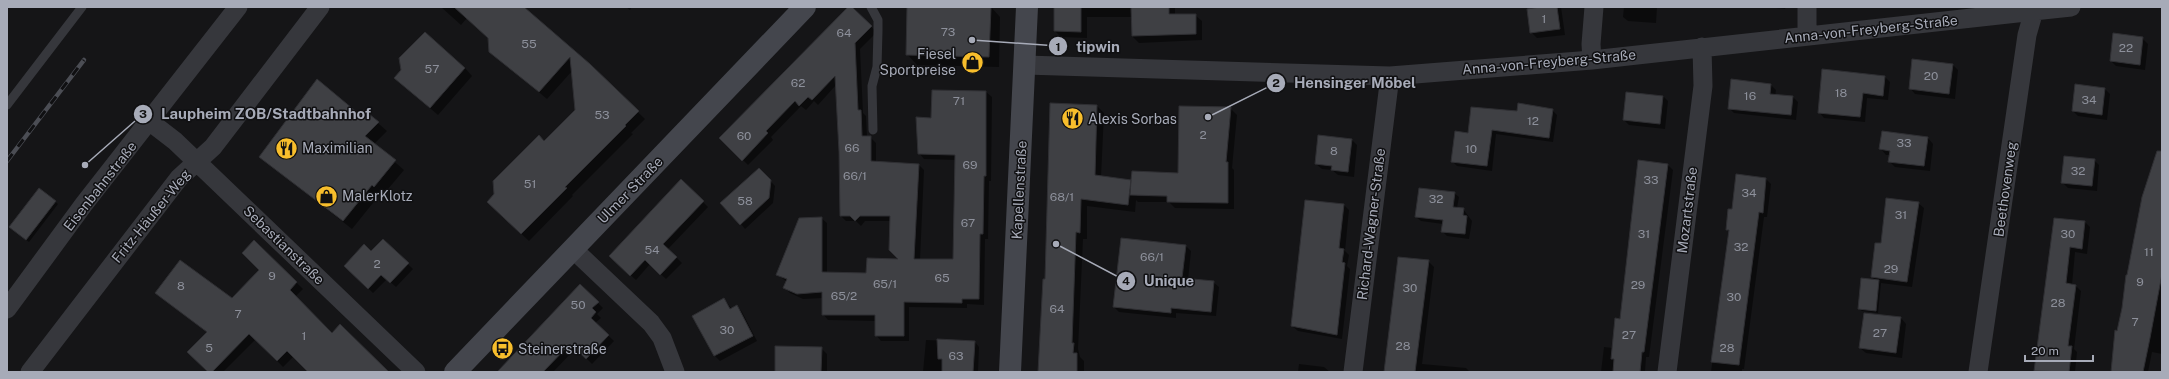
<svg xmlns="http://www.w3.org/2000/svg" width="2169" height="379" font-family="'Public Sans',sans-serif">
<rect width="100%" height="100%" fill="#151517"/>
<path fill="#0007" fill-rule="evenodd" d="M441,7H522L569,46L645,119L631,133L633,134L572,195L573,196L529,241L495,209L544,142L576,111L572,71L547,99L490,51L489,38L467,18L461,25Z
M626,7H632L630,10Z
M849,7L877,32L860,49L863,113L866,116L867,137H870L876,143V162L919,165L924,170L920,260H954L956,160L924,159L919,153L932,119L933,91L986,92L992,97L991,181H989L988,239H985L984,305L967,304V308L909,307V341H881L876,335V321L828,320L823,314V298L803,299L790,293L784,287L787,282L777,274L821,218L827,223V273L867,274L900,260L891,221H865L861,226L856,221H846L841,216L836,85L818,105L814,101L806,110L801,106L771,137L773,140L748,165L721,138Z
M951,7H991L1000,17L999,67L917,65L907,54Z
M1055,7H1175V15H1195L1202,21V40L1139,43L1132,36V17H1087V38L1061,37L1055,31Z
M1534,7H1561L1565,35L1537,38L1531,32Z
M1624,7H1657L1656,23L1628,21L1623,17Z
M1767,7H1786L1785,9Z
M2142,38L2148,44L2145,70L2116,66L2111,61Z
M1953,65L1958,70L1955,99L1915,94L1910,88Z
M465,68L472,76L438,115L403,85Z
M1885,77L1890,82L1888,100L1867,98L1865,122L1824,118L1819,112Z
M1771,85L1776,90L1775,96L1793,97L1798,102L1796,120L1734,113L1729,108Z
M2105,89L2110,94L2107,120L2078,116L2073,111Z
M1663,96L1668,101L1665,129L1629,125L1624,120Z
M1051,104L1097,106L1104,113L1101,177L1132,181L1179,174L1230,108L1237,115L1232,168L1234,170V209L1175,208L1169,202H1138L1136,200L1135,212L1087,206V239H1083L1078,349L1080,357L1084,361V372H1038L1046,280ZM1137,194L1172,195V197L1137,196Z
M1552,110L1557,115L1553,142L1496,134L1492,171L1457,166L1452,161L1469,134L1518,112Z
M364,111L387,131L374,144L404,170L383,195L381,193L352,229L260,157L359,116Z
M1928,138L1933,144L1930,171L1895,167L1889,161L1890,155H1886L1881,149Z
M1351,139L1357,145L1354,177L1338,175L1332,170L1322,169L1316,164Z
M2162,154V354L2152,352L2148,372H2112L2128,276Z
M2094,160L2099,165L2097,191L2068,188L2062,182Z
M1639,161L1668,165L1673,170L1649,357H1646L1645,372H1601L1604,347L1613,348L1620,320Z
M764,174L775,186L773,203L745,229L741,224Z
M1766,179L1771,184L1767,217H1764L1744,369H1742V372H1711L1730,232L1727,229L1733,210Z
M681,180L708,207L668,249L682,263L666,279L650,264L636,280L615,261Z
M40,189L58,204L29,242L13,230Z
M1454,193L1459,197L1457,208L1463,209L1472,221L1469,239L1447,236L1442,231L1443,224L1421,221L1416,217Z
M1918,203L1924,208L1912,287L1881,283L1878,313L1862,311L1859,309L1875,280L1872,277L1882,244Z
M1344,205L1349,210L1345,251L1349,255L1347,266L1350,269L1342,339L1298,331L1292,326Z
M2055,219L2085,222L2090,227L2087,254L2075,252L2072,285L2076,286L2081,291L2074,349L2077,352L2075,372H2037L2035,370Z
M383,240L413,269L396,287L387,279L373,293L345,266L371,253Z
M254,241L303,289L295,297L332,334L388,372H309L293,357L283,367L256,339L223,372H209L208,333L156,293L232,300L261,270Z
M1186,246L1191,251L1188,280L1213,282L1219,287L1216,316L1176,313V318L1119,312L1114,307Z
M1428,261L1434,267L1422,364L1466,368L1470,372H1385Z
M580,285L603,308L597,314L601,318L595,323L614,341L592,364L576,348L553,372H497Z
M724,299L732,309L737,306L742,312L757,341L720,361L715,356L693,316Z
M1901,318L1906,324L1902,358L1866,353L1860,348Z
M926,340L975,342L979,347L978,372H923Z
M821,348L827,354V372H776Z
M1299,364L1324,367L1330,372H1298Z"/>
<path fill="#3f4044" stroke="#2f2f33" d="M454,7H524L590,64L639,111L625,125L626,126L565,187L567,188L521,234L487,202L494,194L493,181L539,135L544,141L575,110L570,57L539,92L489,52L488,38Z
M848,7H852L872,26L855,43L858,110H861L862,136H871V161L919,164L914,259H953L955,155L918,154L916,117L931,118L932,90L986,91V176H984L983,234H980L979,299H962V303L904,302V336H875V315H822V292L797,294L783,288L787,279L776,275L799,218L822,217V272L866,273L867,258L898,259L889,250L890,216H860L855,221L850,216H840L839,152L835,76L812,100L808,97L799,106L795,101L766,131L768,133L742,161L719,138Z
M907,7H991L989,57L906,55Z
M1054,7H1081V32L1054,31Z
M1131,7H1169V14H1196V34L1132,36Z
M1540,7H1557L1560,29L1530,33L1527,9Z
M425,32L465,68L430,108L394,78L401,70L399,58Z
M2113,33L2143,37L2140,65L2110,61Z
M1912,59L1953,64L1949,94L1909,89Z
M1822,69L1885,76L1883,96L1863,93L1860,117L1818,113Z
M317,79L359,114L364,110L379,122L365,136L396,160L374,187L372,185L343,221L259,157Z
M1731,79L1771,84L1770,94L1793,96L1791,115L1728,109Z
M2075,84L2105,88L2102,115L2072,111Z
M1626,92L1663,96L1660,124L1623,120Z
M1050,103L1097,105L1095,175L1131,180L1132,171L1178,173L1179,106L1231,107L1226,162H1228V203L1167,202V196L1130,195L1131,180L1128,205L1081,199L1080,233L1076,232L1072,343H1074L1073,353H1077V372H1038L1043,279H1045Z
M1518,103L1553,109L1549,138L1492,130L1487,166L1451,162L1455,131L1468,133L1471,107L1517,111Z
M1882,131L1928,137L1924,166L1888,162L1890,151L1879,149Z
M1318,135L1352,139L1348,172L1331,170L1332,166L1315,164Z
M2157,151H2162V274L2150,338L2143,372H2111L2115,330L2117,331L2122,308L2126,275H2127L2142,197Z
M2064,156L2095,159L2092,186L2061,183Z
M1638,160L1668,164L1644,352H1642L1640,372H1613L1614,359H1611L1615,318L1620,319Z
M759,168L771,180L769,198L740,225L720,203Z
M1736,174L1766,178L1763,213L1759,212L1739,365L1711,362L1729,230H1726L1728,209H1732Z
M681,179L704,201L663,244L677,257L660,275L645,260L630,276L609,256Z
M39,188L56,201L26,240L9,227Z
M1419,188L1455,192L1453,207L1464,208L1463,215L1467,216L1465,234L1441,232L1443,220L1415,217Z
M1886,198L1919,202L1907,282L1871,277L1875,243H1881Z
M1305,200L1344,204L1339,248L1344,249L1342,262L1345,263L1337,335L1291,326Z
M2054,218L2085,221L2082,249L2070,247L2066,283L2076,285L2068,346H2072L2069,372L2034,371Z
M1121,238L1186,245L1182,278L1214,281L1211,312L1171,308V313L1113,307Z
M383,239L409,263L390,283L381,275L368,289L344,266L364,244L371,251Z
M254,240L297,282L290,290L332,333L340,324L389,372H308L287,351L277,361L249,334L212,372H208L187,352L207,332L155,293L180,260L232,298L259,270L242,253Z
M1398,257L1429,260L1415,372H1384Z
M1861,278L1879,280L1876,311L1858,309Z
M580,284L599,302L592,308L596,312L591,318L609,335L586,359L570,344L543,372H497Z
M724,298L730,309L737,305L753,336L714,356L692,316Z
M1864,313L1901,317L1896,353L1859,348Z
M937,339L975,341L973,372H942V359H938Z
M775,346L822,347L821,372H775Z"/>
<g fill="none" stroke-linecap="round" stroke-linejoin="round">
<path stroke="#36373c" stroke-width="9" d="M871,7L878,20V31L877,67L872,86L873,130
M7,105L82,7"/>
<path stroke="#36373c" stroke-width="19" d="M1807,35V7
M1592,60L1591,44L1594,7
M1025,65L1390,76L1592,60L2071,7
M149,121L175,141L416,372
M573,249L651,323L662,338L675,372
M7,309L84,204L238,7
M30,372L179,178L213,147L320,7
M1353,372L1390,76
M1667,372L1703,86L1702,47
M1978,372L2027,35L2035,7"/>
<path stroke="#44464d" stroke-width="22" d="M455,372L805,7
M1010,372L1027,7"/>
<defs>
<path id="rail" d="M7,161L84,60"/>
</defs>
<use href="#rail" stroke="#4b4d54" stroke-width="4.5"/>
<use href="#rail" stroke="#101012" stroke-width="3" stroke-dasharray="9" stroke-linecap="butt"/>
</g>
<defs>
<symbol id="shop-disc" viewBox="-11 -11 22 22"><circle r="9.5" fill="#f8be2c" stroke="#101012"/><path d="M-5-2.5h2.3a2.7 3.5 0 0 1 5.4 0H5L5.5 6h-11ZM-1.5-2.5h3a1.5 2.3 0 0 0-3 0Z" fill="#111"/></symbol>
<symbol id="restaurant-disc" viewBox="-11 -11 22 22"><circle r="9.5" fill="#f8be2c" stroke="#101012"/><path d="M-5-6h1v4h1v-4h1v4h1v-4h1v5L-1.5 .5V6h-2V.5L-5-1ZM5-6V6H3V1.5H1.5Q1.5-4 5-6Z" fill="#111"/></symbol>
<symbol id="bus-disc" viewBox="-11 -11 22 22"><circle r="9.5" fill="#f8be2c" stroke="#101012"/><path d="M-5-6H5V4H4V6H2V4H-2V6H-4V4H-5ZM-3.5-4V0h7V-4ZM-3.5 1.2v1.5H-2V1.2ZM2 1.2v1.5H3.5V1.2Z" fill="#111"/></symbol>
</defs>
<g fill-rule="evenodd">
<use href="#shop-disc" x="960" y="50" width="25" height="25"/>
<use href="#restaurant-disc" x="1060" y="106" width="25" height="25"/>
<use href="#restaurant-disc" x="274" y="136" width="25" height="25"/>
<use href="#shop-disc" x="314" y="184" width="25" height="25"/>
<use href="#bus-disc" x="490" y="336" width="25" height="25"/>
</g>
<g text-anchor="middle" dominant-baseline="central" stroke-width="3" stroke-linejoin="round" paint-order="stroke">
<g font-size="12" fill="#8d909b">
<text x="1544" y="19">1</text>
<text x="948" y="32">73</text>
<text x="844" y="33">64</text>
<text x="529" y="44">55</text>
<text x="2126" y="48">22</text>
<text x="432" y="69">57</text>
<text x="1931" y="76">20</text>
<text x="798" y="83">62</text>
<text x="1841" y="93">18</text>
<text x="1750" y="96">16</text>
<text x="2089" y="100">34</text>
<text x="959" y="101">71</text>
<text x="602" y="115">53</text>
<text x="1533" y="121">12</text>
<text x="1203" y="135">2</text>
<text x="744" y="136">60</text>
<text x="1904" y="143">33</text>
<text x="852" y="148">66</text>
<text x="1471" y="149">10</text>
<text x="1334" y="151">8</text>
<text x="970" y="165">69</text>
<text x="2078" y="171">32</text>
<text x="855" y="176">66/1</text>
<text x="1651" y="180">33</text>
<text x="530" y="184">51</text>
<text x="1749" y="193">34</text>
<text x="1062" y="197">68/1</text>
<text x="1436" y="199">32</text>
<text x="745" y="201">58</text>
<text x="1901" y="215">31</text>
<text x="968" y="223">67</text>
<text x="1644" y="234">31</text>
<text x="2068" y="234">30</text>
<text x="1741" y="247">32</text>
<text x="652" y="250">54</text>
<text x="2149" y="252">11</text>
<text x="1152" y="257">66/1</text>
<text x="377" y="264">2</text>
<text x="1891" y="269">29</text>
<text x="272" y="276">9</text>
<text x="942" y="278">65</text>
<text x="2140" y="282">9</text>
<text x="885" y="284">65/1</text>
<text x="1638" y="285">29</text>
<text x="181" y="286">8</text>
<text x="1410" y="288">30</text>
<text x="844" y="296">65/2</text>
<text x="1734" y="297">30</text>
<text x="2058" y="303">28</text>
<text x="578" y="305">50</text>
<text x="1057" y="309">64</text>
<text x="238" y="314">7</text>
<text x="2135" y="322">7</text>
<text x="727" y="330">30</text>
<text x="1880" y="333">27</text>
<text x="1629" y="335">27</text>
<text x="304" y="336">1</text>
<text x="1403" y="346">28</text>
<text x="209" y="348">5</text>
<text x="1727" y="348">28</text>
<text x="956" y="356">63</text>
</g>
<g font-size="14" fill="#a7abb8" stroke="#101012">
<text transform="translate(1871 29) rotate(-6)">Anna-von-Freyberg-Straße</text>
<text transform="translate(1549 62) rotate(-5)">Anna-von-Freyberg-Straße</text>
<text transform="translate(100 186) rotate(-52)">Eisenbahnstraße</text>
<text transform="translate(2005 189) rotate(-82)">Beethovenweg</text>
<text transform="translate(630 190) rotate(-46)">Ulmer Straße</text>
<text transform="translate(1019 190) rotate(-87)">Kapellenstraße</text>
<text transform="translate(1687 210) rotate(-83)">Mozartstraße</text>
<text transform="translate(151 216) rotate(-51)">Fritz-Häußer-Weg</text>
<text transform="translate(1371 224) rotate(-83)">Richard-Wagner-Straße</text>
<text transform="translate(284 245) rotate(44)">Sebastianstraße</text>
</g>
<g font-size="14" fill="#a7abb8" stroke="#101012" text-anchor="start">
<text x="956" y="54" text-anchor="end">Fiesel<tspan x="956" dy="16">Sportpreise</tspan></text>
<text x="1088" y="119">Alexis Sorbas</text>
<text x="302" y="148">Maximilian</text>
<text x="342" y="196">MalerKlotz</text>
<text x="518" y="349">Steinerstraße</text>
</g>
</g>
<path fill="none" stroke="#a7abb8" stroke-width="1.5" d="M972 40L1058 46M1208 117L1276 83M85 165L143 114M1056 244L1126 281"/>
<g fill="#a7abb8" stroke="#101012" stroke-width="1.5">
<circle cx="972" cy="40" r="4"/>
<circle cx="1208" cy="117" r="4"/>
<circle cx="85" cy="165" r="4"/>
<circle cx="1056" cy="244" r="4"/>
<circle cx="1058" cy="46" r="10"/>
<circle cx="1276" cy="83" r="10"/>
<circle cx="143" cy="114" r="10"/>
<circle cx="1126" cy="281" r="10"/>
</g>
<g font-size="12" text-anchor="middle" font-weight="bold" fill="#111">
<text x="1058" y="51">1</text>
<text x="1276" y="87">2</text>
<text x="143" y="118">3</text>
<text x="1126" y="285">4</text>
</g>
<g font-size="15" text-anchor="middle" font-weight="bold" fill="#a7abb8" stroke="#101012" stroke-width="3" stroke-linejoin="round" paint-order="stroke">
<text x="1098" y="52">tipwin</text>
<text x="1355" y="88">Hensinger Möbel</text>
<text x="266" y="119">Laupheim ZOB/Stadtbahnhof</text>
<text x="1169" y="286">Unique</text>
</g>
<rect width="2169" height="379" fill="none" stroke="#a7abb8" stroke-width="16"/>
<path d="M2025 355v6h68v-6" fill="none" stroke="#a7abb8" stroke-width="2"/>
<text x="2031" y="355" font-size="12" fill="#a7abb8" stroke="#101012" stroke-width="3" paint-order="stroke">20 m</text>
</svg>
